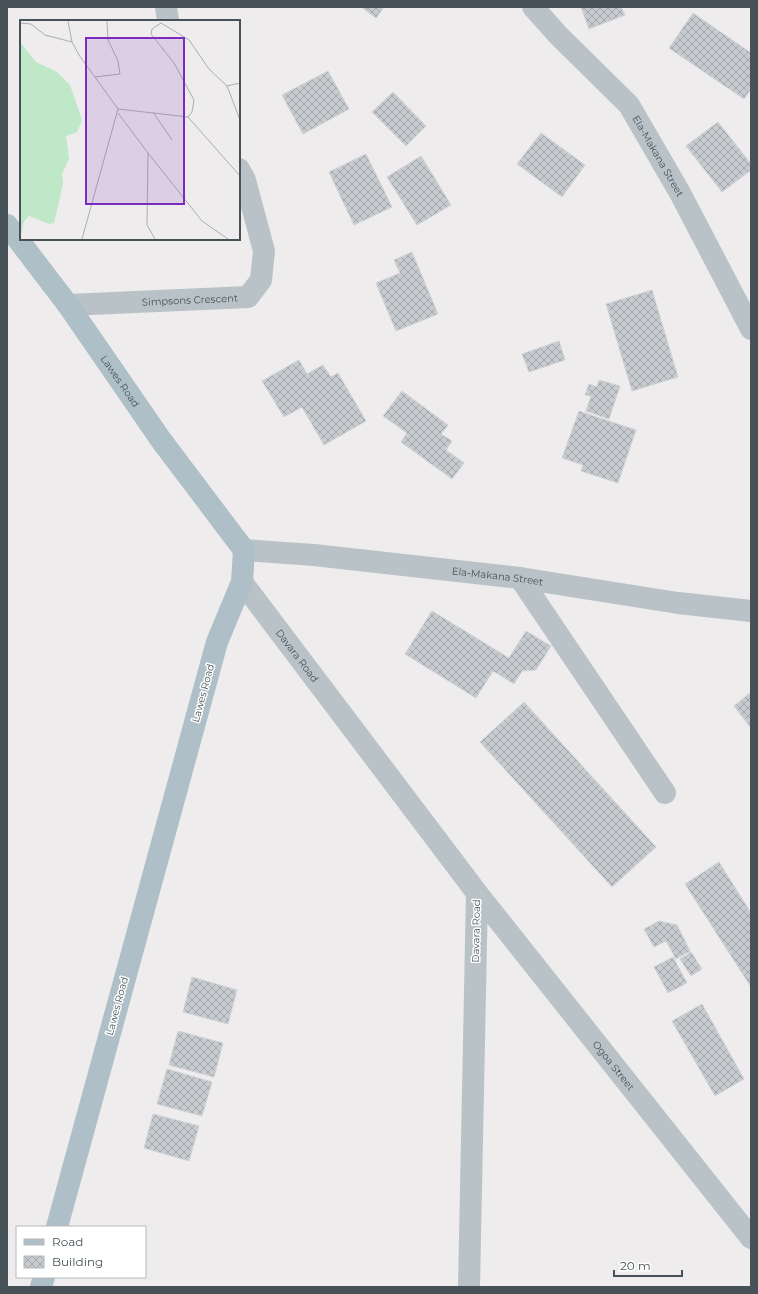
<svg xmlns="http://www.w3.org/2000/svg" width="758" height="1294" font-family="Montserrat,sans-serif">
<defs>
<pattern id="building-cross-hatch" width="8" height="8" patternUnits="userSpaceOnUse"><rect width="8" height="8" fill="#c7cace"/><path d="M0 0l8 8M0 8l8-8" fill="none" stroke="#a3a7aa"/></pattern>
</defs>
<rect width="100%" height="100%" fill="#eeecec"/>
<path fill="url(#building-cross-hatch)" stroke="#d0d3d7" d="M361,7H384L376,18Z
M581,7H621L625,15L589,29Z
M693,13L751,53V89L744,99L669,48Z
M328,71L349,109L303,134L282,95Z
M393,92L426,126L406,146L372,112Z
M718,122L751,164V170L722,192L686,146Z
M541,133L585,165L562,197L517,164Z
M366,154L392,207L354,225L329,172Z
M421,156L451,205L417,225L387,177Z
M412,252L438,314L396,331L376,283L400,273L394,260Z
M652,290L678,377L632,391L606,304Z
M559,341L565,360L529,372L522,354Z
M299,360L307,374L323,365L331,377L338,373L366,421L324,445L302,407L284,417L262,381Z
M599,380L620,386L609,419L586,411L591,396L585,395L589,384L597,387Z
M402,391L448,425L441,434L452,441L446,450L464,463L452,479L401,442L407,433L383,416Z
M579,411L636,430L618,483L581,471L583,465L562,458Z
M432,611L509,658L526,631L551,646L536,670L522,671L514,684L493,671L476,698L405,654Z
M751,692V728L734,706Z
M524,702L656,847L612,887L480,742Z
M719,862L751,913V987L685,884Z
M659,921L677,925L690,951L676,959L666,941L654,947L644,929Z
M691,952L702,969L691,976L680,959Z
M673,957L687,983L668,993L654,967Z
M192,977L237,990L228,1024L183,1012Z
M702,1004L744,1079L715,1096L672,1021Z
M178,1031L223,1043L214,1077L169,1065Z
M167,1069L212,1082L202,1116L157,1104Z
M153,1114L199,1126L189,1161L144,1148Z"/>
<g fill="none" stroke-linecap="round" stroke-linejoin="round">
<g stroke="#b9c2c7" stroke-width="22">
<path d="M166,7L168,21"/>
<path id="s1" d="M533,7L558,35L629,105L680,193L751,329"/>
<path id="s2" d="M68,305L248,297L261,280L264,251L245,180L239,169"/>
<path id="s3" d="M244,550L314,555L520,578L678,603L751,611"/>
<path d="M520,578L665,793"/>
<path id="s4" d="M242,582L477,893L469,1287"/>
<path id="s5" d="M477,893L751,1238"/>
</g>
<g stroke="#aebfc8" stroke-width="22">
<path id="s6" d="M7,225L68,305L161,440L244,550L242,582L217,642L57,1227"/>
<path d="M41,1287L44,1277"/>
</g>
</g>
<g text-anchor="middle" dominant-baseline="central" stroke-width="3" stroke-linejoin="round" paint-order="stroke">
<g font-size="10" fill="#465257" stroke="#fff">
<text stroke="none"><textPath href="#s1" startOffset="196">Ela-Makana Street</textPath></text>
<text stroke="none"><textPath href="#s2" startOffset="122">Simpsons Crescent</textPath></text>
<text stroke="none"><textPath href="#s6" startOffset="193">Lawes Road</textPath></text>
<text stroke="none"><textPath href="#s3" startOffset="255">Ela-Makana Street</textPath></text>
<text stroke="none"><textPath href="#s4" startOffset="92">Davara Road</textPath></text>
<text transform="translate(203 693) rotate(-75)">Lawes Road</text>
<text transform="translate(476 931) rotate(-89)">Davara Road</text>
<text transform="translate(117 1006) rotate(-75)">Lawes Road</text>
<text stroke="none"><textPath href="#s5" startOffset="220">Ogoa Street</textPath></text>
</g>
</g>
<g transform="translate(20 20)">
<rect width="220" height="220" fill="#eeecec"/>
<path d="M0,22L16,42L37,52L50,65L62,100L57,112L46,116L49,139L42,154L43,164L34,203L29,204L9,196L4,201L0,219Z" fill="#bee8c8"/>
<path fill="none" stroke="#abaeb0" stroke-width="1" d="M48,1L52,22L59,35L98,89L62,219M0,3L11,4L25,15L52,22M75,57L100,54L98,41L88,20L87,1M207,66L220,63M98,89L168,97L172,92L174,80L154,43L131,14L132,9L141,3L169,20L189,49L207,66L220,100M133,92L152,120M98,93L128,133L127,205L135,219M168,97L220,156M128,133L182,201L208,219"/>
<path fill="#7b2cbf" fill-opacity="0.15" stroke="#7b2cbf" stroke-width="2" d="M66,18H164V184H66Z"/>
<rect width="220" height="220" fill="none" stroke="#465257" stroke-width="2"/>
</g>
<rect width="758" height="1294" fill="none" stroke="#465257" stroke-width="16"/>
<rect x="16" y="1226" width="130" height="52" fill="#ffffff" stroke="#b5babc"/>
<rect x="24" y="1239" width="20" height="6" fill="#aebfc8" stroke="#b5babc"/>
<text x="52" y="1246" font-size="12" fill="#465257">Road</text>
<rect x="24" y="1256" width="20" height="12" fill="url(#building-cross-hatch)" stroke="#b5babc"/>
<text x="52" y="1266" font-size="12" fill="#465257">Building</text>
<path d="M614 1270v6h68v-6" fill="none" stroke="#465257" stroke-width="2"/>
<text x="620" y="1270" font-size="12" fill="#465257" stroke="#ffffff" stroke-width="3" paint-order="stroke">20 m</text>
</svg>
